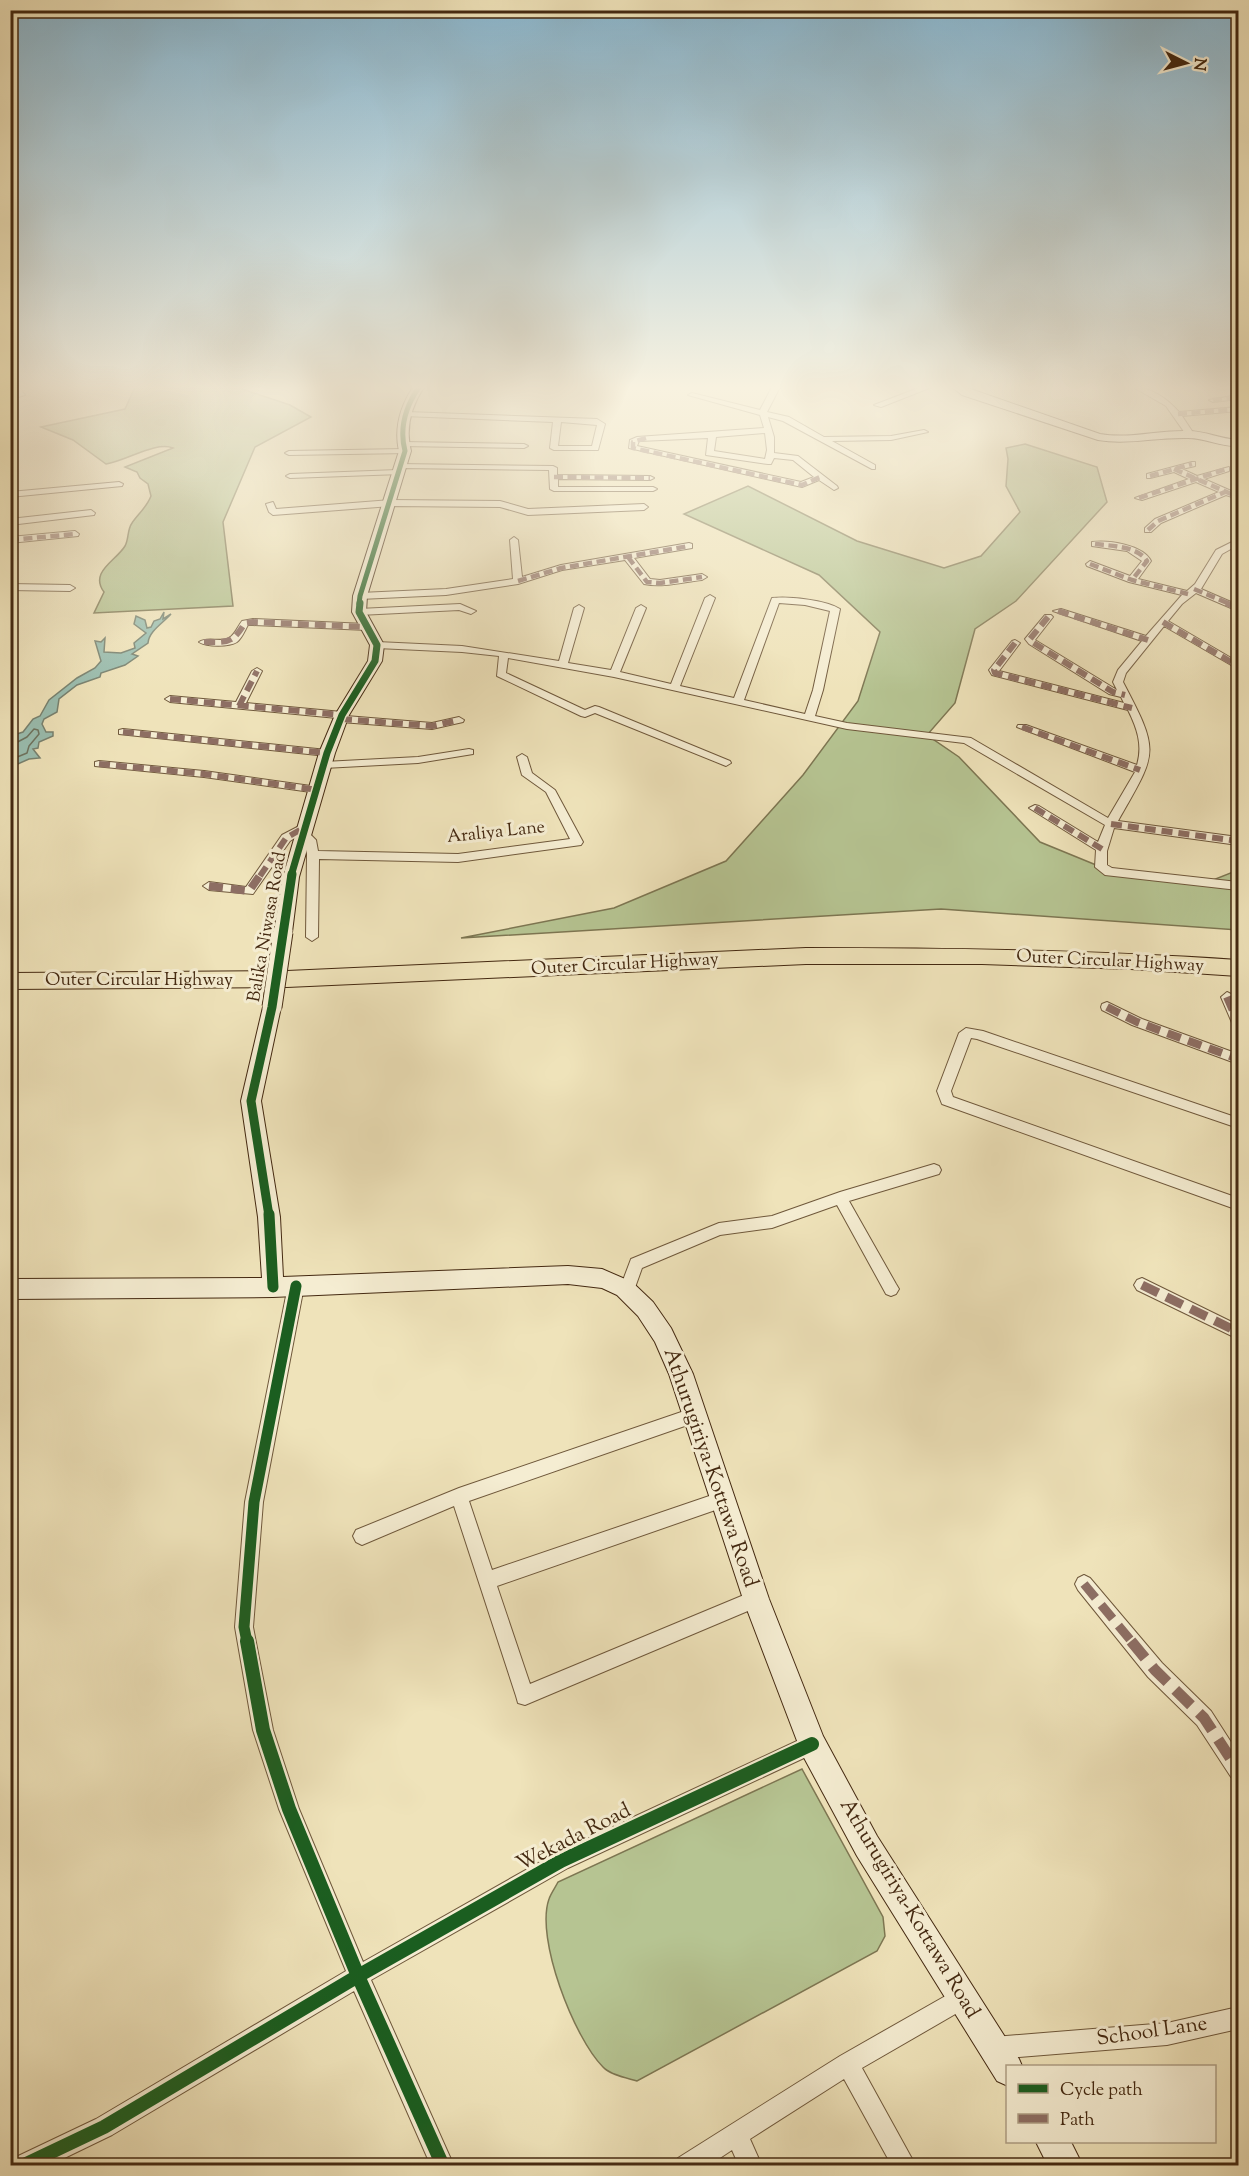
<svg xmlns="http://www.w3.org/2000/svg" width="1249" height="2176" font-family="'Sorts Mill Goudy',serif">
<rect width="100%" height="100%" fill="#efe3ba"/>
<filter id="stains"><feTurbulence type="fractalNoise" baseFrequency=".00333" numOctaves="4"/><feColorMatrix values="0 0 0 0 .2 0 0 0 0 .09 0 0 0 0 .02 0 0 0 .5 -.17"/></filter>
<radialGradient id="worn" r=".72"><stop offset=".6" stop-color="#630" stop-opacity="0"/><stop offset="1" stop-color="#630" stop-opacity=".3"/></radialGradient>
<path fill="#b6c492" stroke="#7d7652" stroke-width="1.5" d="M135,387L239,388L290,405L311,417L255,447L223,522L233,606L94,613L104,592C89,572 116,561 125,546C129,539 127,530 132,523C138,514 147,507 151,496L148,484L140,478L137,472L125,467L173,448C156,441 126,461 106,464L73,440L41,427L125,409Z
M1025,444L1097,467L1107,502L1016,601L975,629L955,703L927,735L959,757L1040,842L1101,867L1203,884L1238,870V930L941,909L461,938L614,908L726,861L803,775L858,701L880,632L819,575L684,514L748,486L857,541L944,568L981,556L1020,512L1006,486L1008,459L1006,448Z
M802,1769L883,1917L885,1936L877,1951L637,2081C627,2078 610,2075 603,2067C574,2038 535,1938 549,1899C551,1893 555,1888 558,1882Z"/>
<path fill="#9abeb0" stroke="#788270" stroke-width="1.5" d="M164,612L163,619L171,614C163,623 149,631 148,643L132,654L138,656L125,665L101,673L100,677L77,685L59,699L57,712L44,719L42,724L46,732H53V736L39,742L38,748L33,749L40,758L29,759L11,767V743L17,734L23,732L33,719L40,716L49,700L77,678L95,668L101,661L95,641L101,642L105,638L104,652L121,653L135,648L134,643L146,633L134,624L136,616L145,620L147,628L151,627L154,621L160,619Z"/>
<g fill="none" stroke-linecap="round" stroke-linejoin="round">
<path stroke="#6f7460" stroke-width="1.5" d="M10,746L27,737L34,729L38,730L39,734L29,746L27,753L10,760"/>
<defs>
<path id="street" d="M12,387H19L25,395L18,397Z
M772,387H780L767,412L789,417L824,437L891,436L924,430L928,432L891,440L832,441L875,465V469H872L783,421L768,417L774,437V453L798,456L837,486L838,488L834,490L819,480L802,487L629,448L630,440L637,437L764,428L760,415L688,395L692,393L760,410ZM765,433L767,450L765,459L714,451L716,437ZM708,438L706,455L768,464H771L774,458L793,460L814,477L801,482L637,446L639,441Z
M921,387H932L881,407L874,405Z
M1133,387C1150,387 1167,398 1179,412L1238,407V411L1182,416L1194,434L1190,436H1187L1166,406Z
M1238,395V399L1213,402L1209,400Z
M407,412L597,419L605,424L598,450H554L550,448L553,422L404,416V412ZM561,422L597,425L592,446H558Z
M403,442L524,444L528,446L524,448L400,446V442Z
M405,449L409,451L408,453L289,455L285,453L289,451Z
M1192,462H1195V466L1182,469L1197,476L1229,467V471L1204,479L1238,494V499L1226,495L1161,523L1151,532H1145V528L1155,519L1219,492L1196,482L1142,500L1135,498L1189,479L1174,472L1150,478H1147V474Z
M398,464L553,466L557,468V475L650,476L654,478L650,480L558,479V487H653L657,489L653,491H554L550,489L549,470L401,468L397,466Z
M398,470H401V474L290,478L286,476L290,474Z
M119,482L123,484L122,486L10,497V492Z
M391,500L500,501L528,509L644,504L648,507L644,510L528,515L500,507L391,506L273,515L269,512L266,504L273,502L276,509Z
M91,510L95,513L94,515L10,525V519Z
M75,531L79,534L78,536L10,543V537Z
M514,537L518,540L522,577L561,565L689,543L692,544V548L634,558L650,579L660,580L702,574L707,577L702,580C683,582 663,588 644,584L625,560L562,570L518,584L446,595L360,599L355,596L360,593L446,589L513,579L510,540Z
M1238,539V545L1222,554L1201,589L1238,605V611L1196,593L1182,604L1168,621L1238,662V669L1164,626L1126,673L1123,682C1161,754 1157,752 1118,821L1238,837V845L1114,828L1107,851V865L1112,868L1238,882V890L1105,875L1095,867L1096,850L1029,808L1035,805L1039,806L1098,842L1105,825L964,743L847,729L614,677L508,658L506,673L585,710L595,706L599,707L730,761L731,763L726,766L595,713L585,717L581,716L497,676L499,656L462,652L377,648L372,645L377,642L462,646L559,661L574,608L579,605L584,608L568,663L611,670L636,608L641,605L646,608L620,672L671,684L705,598L710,595L715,598L680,686L734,698L772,598C788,596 826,600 840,609L823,690L815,716L847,723L971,738L1108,818L1135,772L1017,727L1018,725H1026L1137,765C1143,745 1137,728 1128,710L992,675L989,670L1012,641L1015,640L1020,643L999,671L1124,703L1121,697L1109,694L1029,644L1025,639L1045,615H1051L1053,617L1035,640L1117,690L1113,682L1118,670L1142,641L1053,611L1061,609L1146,636L1182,595L1129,582L1087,566L1086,564L1090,561L1130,576L1142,561L1127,551L1092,546V542C1109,540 1143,545 1151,561L1138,579L1187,591L1195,584L1216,550ZM779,603L805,605L830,611L813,690L805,714L744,700Z
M10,584L70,585L75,588L70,591L10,590Z
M460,604L476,611L471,614L459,610L359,615L354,612L359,609Z
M253,619L367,624L372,627L367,630L253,625H248C245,630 242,638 237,642C229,647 207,647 199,642C208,636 220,643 229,638C235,635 238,626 242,621Z
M257,668L262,671L246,703L342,712L346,713V716L432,723L459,717L464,720L463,722L432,729L341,722L337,721V718L170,702L165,699L170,696L236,702L252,671Z
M123,729L327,750L332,753L327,756L119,734V730Z
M469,749L473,750V754L418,763L324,768L319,765L324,762L418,757Z
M522,754L527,757L532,773L555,790L583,842L581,845L458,862L319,859L318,937L312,941L306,937L307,855L305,841L298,836L290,841L253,894L209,890L203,886L209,882L246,887L282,835L305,823L311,827L307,831L316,840L318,851L458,854L570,839L546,792L522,775L517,757Z
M99,761L204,771L318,787L323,790L318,793L204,777L95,766V762Z
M1227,992L1231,994L1238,1009V1027L1233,1025L1221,997Z
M1107,1002L1142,1019L1238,1054V1064L1132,1025L1102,1010L1101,1007L1102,1004Z
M966,1028L983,1031L1238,1118V1128L977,1039L971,1038L951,1091L953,1097L1238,1198V1210L942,1104L937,1091L959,1033Z
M934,1164L939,1166L941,1170L939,1174L849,1201L896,1284L899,1289L896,1294L891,1296L886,1294L837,1205L772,1228L720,1235L642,1268L632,1296L627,1298L622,1296L619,1291L631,1259L719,1223L772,1216L840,1192Z
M1142,1278L1238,1325V1339L1137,1290L1134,1285L1137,1280Z
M296,1279L301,1281L304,1286L263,1502L253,1627L273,1730L299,1809L363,1962L554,1854L812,1734L819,1737L822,1744L819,1751L568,1868L371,1980L454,2166H431L354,1991L112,2135L48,2166H11L14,2158L96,2119L346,1971L279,1809L253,1730L235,1627L245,1502L288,1286L291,1281Z
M696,1407L702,1410L704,1415L702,1420L469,1501L492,1570L724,1491L730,1493L733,1499L730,1505L724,1507L497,1586L530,1684L756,1590L762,1593L765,1599L762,1605L525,1705L518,1703L516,1696L454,1506L362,1545L356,1542L353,1536L356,1530L459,1488Z
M1084,1575L1090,1578L1162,1663L1211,1711L1238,1753V1780L1231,1777L1197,1725L1148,1677L1078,1590L1075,1584L1078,1578Z
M963,1986L971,1989L974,1997L971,2005L862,2068L916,2166H892L844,2079L750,2139L762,2166H739L732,2150L708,2166H675L678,2158L840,2056Z
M1238,2007V2029L1167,2045L994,2059L986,2056L983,2048L986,2040L994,2037L1167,2023Z"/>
<path id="secondary" d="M413,387H424C411,407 405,428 411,451L367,596L366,612L384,645L382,661L349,715L335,753L299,877L292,932L289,936H277L274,932L283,877L319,753L335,715L368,661L370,645L352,612L353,596L399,451C394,428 400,407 413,387Z
M952,387H965L1100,434C1130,439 1158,430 1188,431C1205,431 1221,439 1238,440V446C1221,447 1205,438 1188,438C1157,437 1128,445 1098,440L962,395Z
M272,1000L279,1002L281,1007L261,1101L280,1217L283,1277L568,1266L602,1269L632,1282L653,1302L671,1328L693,1374L769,1599L823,1736L877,1836L1019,2059L1022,2066H1008V2086L997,2081L857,1856L802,1754L743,1599L669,1374L655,1342L638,1316L617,1295L602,1288L568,1284L273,1297L10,1299V1279L262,1278L258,1217L241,1101L263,1007L265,1002Z
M1036,2142H1071L1083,2166H1048Z"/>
<path id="highway" d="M806,948C950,948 1094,950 1238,960V976L1131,969L982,964H806L287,987L10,989V973L287,971Z"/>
</defs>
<use href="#street" stroke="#6f583b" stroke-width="2"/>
<use href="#secondary" stroke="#442911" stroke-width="2"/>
<use href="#highway" stroke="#442911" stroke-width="2"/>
<use href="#street" fill="#f5edd2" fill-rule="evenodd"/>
<use href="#secondary" fill="#f5edd2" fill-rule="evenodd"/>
<use href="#highway" fill="#efe3ba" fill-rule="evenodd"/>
<defs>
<path id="secondary-bridge" d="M272,1007L283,932"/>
</defs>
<use href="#secondary-bridge" stroke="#442911" stroke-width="21" stroke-linecap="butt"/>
<use href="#secondary-bridge" stroke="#f5edd2" stroke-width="19"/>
<path stroke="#8d6e63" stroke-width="4.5" stroke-dasharray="9 4.5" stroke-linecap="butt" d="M1213,400L1238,397
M1178,414L1238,409
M646,438L633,442V448L802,485L820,477
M1174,469L1238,497
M1150,476L1192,464
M554,477L650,478
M1139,498L1226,469
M1148,530L1158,521L1225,492
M10,540L75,534
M1095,544C1111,546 1138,546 1147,561L1132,580
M628,557L647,582L660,583L702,577
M1090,564L1132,580L1188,594
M518,581L561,568L689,546
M1194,589L1230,604"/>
<path stroke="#8d6e63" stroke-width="6" stroke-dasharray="11 6" stroke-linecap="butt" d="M1226,603L1238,608
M1058,611L1148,640
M1048,617L1030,639L1032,642L1113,692L1125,695
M1163,622L1238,666
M204,642C228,642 232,644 245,623L253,622L367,627
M1015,643L994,670L995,673L1132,708
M170,699L342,715
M239,706L257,671
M341,719L432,726L459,720
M1022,727L1140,770
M123,732L327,753
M99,764L204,774L318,790
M1035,808L1102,849
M1111,824L1238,841
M260,876L286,838L305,827"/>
<path stroke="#8d6e63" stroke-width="8" stroke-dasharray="14 8" stroke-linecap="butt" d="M209,886L249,891L261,874
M1227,997L1238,1022
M1107,1007L1137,1022L1238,1059"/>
<path stroke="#8d6e63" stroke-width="9" stroke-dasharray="18 9" stroke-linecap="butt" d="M1142,1285L1238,1332
M1084,1584L1132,1642"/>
<path stroke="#8d6e63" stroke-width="11" stroke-dasharray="22 11" stroke-linecap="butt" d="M1131,1641L1155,1670L1204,1718L1238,1770"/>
<defs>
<path id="cycleway-far4" d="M359,604L360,596L405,451C399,428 406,406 419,387"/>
<path id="cycleway-far3" d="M291,876L327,753L342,715L375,661L377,645L359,612L360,603"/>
<path id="cycleway-far2" d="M269,1216L251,1101L272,1007L292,874"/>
<path id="cycleway-far1" d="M269,1214L273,1287
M247,1642L244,1627L254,1502L296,1286"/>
<path id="cycleway" d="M247,1641L263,1730L289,1809L358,1976L443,2166
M22,2166L104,2127L358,1976L561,1861L812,1744"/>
</defs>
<use href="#cycleway-far4" stroke="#f5edd2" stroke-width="8"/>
<use href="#cycleway-far3" stroke="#f5edd2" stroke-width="10"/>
<use href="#cycleway-far2" stroke="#f5edd2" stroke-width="13"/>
<use href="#cycleway-far1" stroke="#f5edd2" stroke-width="15"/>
<use href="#cycleway" stroke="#f5edd2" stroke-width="17"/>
<use href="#cycleway-far4" stroke="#1b5e20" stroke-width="5"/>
<use href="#cycleway-far3" stroke="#1b5e20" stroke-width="7"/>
<use href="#cycleway-far2" stroke="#1b5e20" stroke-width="9"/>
<use href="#cycleway-far1" stroke="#1b5e20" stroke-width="11"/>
<use href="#cycleway" stroke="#1b5e20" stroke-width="14"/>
</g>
<linearGradient id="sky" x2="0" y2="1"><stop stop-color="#89b8d2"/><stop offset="0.56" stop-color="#f8f2e0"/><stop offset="1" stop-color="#f8f2e0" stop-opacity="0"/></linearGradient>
<rect width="1249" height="692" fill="url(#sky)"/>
<g text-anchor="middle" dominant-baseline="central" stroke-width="6" stroke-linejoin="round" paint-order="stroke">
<g font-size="18" fill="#442911" stroke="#f5edd2">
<text transform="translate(496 833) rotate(-6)">Araliya Lane</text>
<text transform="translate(268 927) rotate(-80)">Balika Niwasa Road</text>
<text transform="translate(1110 962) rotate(3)">Outer Circular Highway</text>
<text transform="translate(625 965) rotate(-3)">Outer Circular Highway</text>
<text x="139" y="981">Outer Circular Highway</text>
</g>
<g font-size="21" fill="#442911" stroke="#f5edd2">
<text transform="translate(710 1468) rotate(71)">Athurugiriya-Kottawa Road</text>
<text transform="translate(574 1838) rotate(-27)">Wekada Road</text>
<text transform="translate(909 1909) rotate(59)">Athurugiriya-Kottawa Road</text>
<text transform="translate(1152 2032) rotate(-8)">School Lane</text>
</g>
</g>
<rect width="1249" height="2176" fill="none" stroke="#efe3ba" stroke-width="36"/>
<rect x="12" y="12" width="1225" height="2152" fill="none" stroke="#442911" stroke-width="3"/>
<rect x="18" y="18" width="1213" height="2140" fill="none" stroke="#442911" stroke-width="1.5"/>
<rect x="1006" y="2065" width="210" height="78" fill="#f5edd2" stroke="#ae9f85" stroke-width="1.5"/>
<rect x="1018" y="2084" width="30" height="9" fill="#1b5e20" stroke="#ae9f85" stroke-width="1.5"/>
<text x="1060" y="2095" font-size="18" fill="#442911">Cycle path</text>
<rect x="1018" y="2114" width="30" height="9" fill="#8d6e63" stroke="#ae9f85" stroke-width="1.5"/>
<text x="1060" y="2125" font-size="18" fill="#442911">Path</text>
<g transform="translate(1186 63) rotate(96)" stroke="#f5edd2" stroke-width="4.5" paint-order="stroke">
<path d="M0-4.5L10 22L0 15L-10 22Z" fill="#442911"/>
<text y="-9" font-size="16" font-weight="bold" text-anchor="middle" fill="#442911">N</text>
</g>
<rect width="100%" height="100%" filter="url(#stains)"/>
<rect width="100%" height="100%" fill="url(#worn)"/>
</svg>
